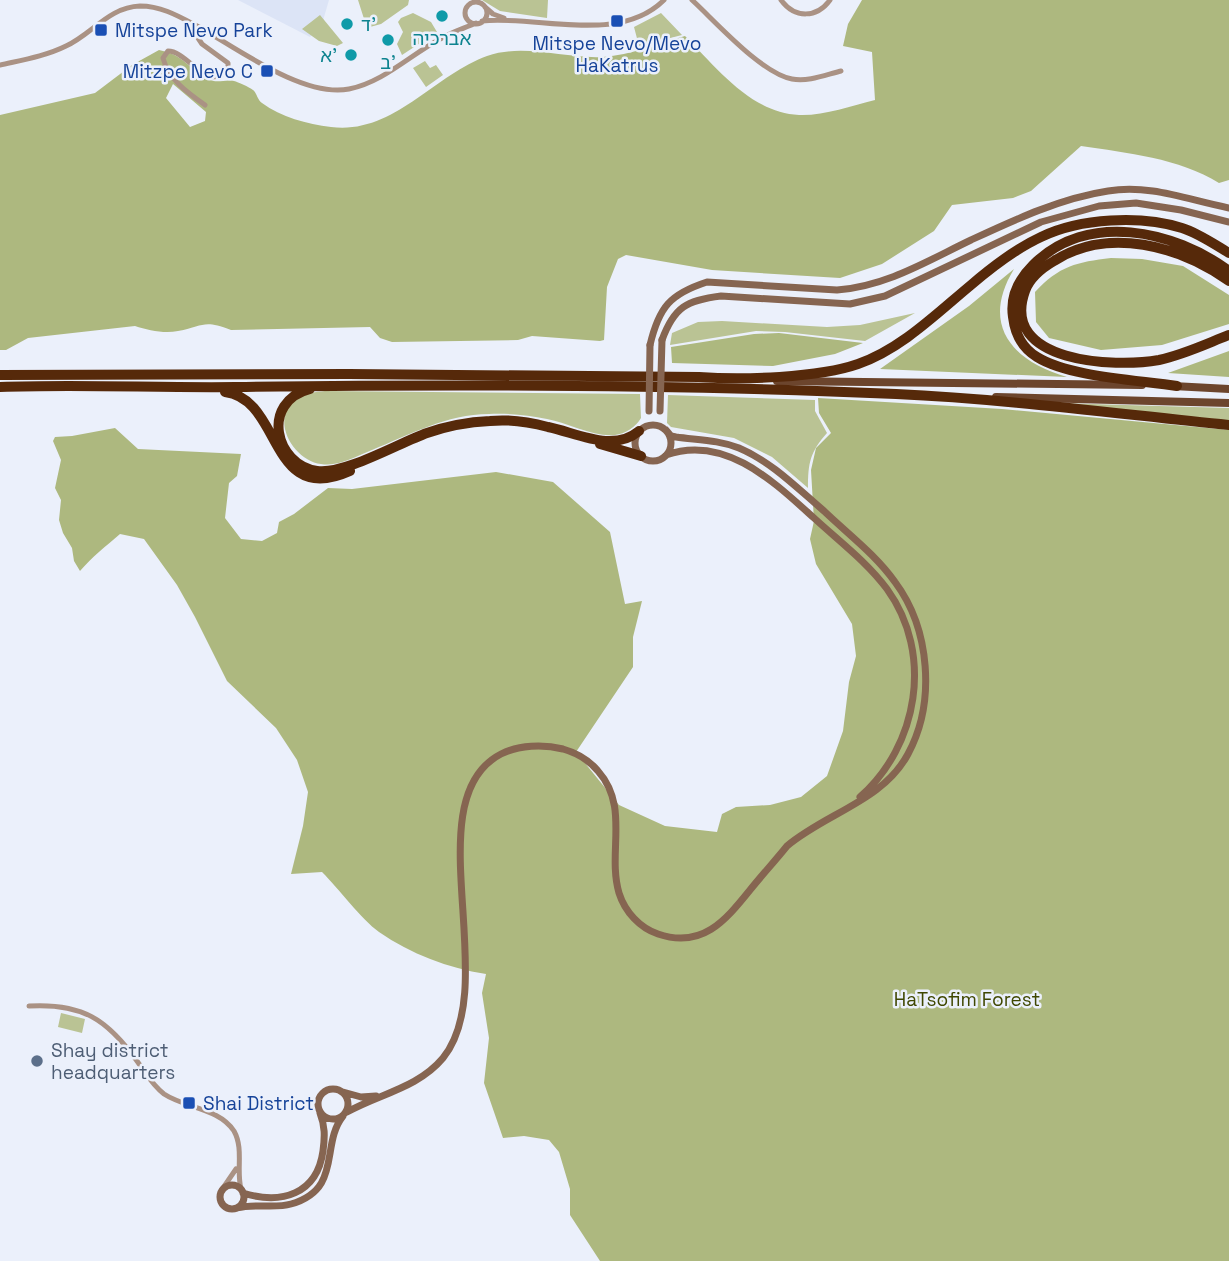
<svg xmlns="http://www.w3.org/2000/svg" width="1229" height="1261" font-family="'Space Grotesk','Noto Sans Hebrew',sans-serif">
<rect width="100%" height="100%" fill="#ebf0fb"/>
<path fill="#dce4f6" d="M238,0H329L322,24L310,37Z"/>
<path fill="#bac394" d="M358,0H409L408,5L381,24L370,27L365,22Z
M482,0H548L547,18L500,11Z
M413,13L431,22L437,32L402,55L397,44L403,32L398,22L401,18Z
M661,13L682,35L639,46L634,27Z
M320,15L343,43L337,46L319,41L302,29Z
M425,61L430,68L436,65L443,75L426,87L413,68Z
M915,313L865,341L785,332L756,331L670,345L672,333L698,322L722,321L827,327L860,325Z
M325,391L640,394L641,418C636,427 625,434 615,435C593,437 568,423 547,419C528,415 508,413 489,414C447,414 409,435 372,450C356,456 339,467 321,464C295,461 269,421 295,400C304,393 315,392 325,391Z
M668,395L815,400V411L827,433C810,452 808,463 808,488L772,457L734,438L671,427L667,423Z
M1021,402L1229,408V421Z
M61,1013L85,1019L82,1033L58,1027Z"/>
<path fill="#adb87f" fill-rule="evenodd" d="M862,0H1229V180L1219,183C1179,158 1127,153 1081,146L1031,191L1013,198L952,205L934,231L882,264L840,278L712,270L626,255L618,259L607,287L604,340L600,341L532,336L518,340L392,342L380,338L370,327L231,330C203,319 204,326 178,331C164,334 148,330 135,326L28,338L6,350H0V115L95,93L132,65L159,50C187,56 186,68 208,79C217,84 225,79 234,81C238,82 249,87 253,90C257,93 257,99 262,103C281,117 307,124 331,127C393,135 434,75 487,56C524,43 565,59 603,57C631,55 658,44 685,36C717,68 751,113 799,115C823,116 851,106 875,100L872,52L843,46L848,24ZM173,84L206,112L205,121L190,127L166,98Z
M1111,258L1142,259L1183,266L1229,295V324L1162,345L1101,350L1049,338L1036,322L1035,292C1059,266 1077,262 1111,258Z
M1014,269C980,325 1012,361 1067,377L880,369L969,306Z
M779,333L863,343L835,354L773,366L672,363L671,347L754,334Z
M1229,351V377L1168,373Z
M818,398L1002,409L1229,430V1261H600L570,1215V1189L559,1152L549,1140L524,1136L503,1138L484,1083L489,1038L482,993L486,974C448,968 411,954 379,932C361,919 339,889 322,872L291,874L303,826L308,792L297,760L276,728L227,681L195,617L177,585L144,539L120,534C106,546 92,557 80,571L74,561L72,548L63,533L59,520L61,500L55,488L61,460L53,441L55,437L72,436L115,428L138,449L241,454L237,476L229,483L225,518L241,539L262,541L277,533L279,522L294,514L328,488L352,489L496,472L553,482L610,532L625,604L642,601L633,637V667L576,752L619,805L665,826L717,832L722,814L736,807L770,805L801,797L827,776L843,731L849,682L856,656L852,624L816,564L810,539L814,521L811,470L816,448L831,433L819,413Z"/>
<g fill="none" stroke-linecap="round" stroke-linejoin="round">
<path stroke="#aa9284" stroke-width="5" d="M692,0C716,22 761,73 792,79C808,82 825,75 841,71
M781,0C795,19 817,18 830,0
M465 13a11 11 0 1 1 22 0a11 11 0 1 1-22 0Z
M485,7L493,14L504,18
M482,21C539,15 619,45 664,0
M201,28L198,38L202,44L228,63V69C208,94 188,51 168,51L163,58C168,79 188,93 205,105
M0,65C22,60 46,56 66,46C92,34 109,7 140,6C162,6 180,17 199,27C238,49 304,98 349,89C384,82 411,54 442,38C452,32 465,28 476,23
M29,1006C82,1003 107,1019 137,1061C145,1072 152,1085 164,1094C185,1108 219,1108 234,1131C244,1149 236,1170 241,1189
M223,1188L236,1169"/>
<path stroke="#866551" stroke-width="7" d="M662,340C674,307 687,300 721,296L850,304L885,296L1041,222L1099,206L1136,203L1181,210L1229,222
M650,345C659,307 670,294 707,282L837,290C887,286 927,261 971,240C1014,220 1061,198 1108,191C1150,184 1188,200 1229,208
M635 443a18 18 0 1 1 36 0a18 18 0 1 1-36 0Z
M666,455C725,434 774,482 814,518C839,541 867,562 887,589C934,654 918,746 860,797
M318 1104a15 15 0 1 1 30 0a15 15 0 1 1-30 0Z
M343,1092L361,1097L376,1096
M347,1112C379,1094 418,1088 443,1058C503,984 414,799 501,754C519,745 543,744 563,749C577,753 589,760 598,771C630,807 607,852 619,893C625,912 640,928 658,934C702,949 725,921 750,890C762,875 775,861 787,846C826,813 883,801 908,754C936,702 930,629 895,582C876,555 848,534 824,511C797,488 772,462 739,448C719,440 698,440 676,437L671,436L666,430
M220 1197a12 12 0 1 1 24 0a12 12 0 1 1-24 0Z
M243,1193C282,1205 317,1194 323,1151C325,1136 325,1126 320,1113
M237,1208C255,1203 274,1209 291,1204C343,1189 320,1145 343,1116"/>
<path stroke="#6c452d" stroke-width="8" d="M777,381L1142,385
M1173,386L1229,389
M996,397L1229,403"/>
<path stroke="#56290a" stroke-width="10" d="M1229,281C1180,246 1108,226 1054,261C1042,268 1030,277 1025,291C999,363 1115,368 1159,360C1183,355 1206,344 1229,335
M0,375L349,374L699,377C742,380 818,378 858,364C901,349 936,314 971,285C992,267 1015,249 1041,237C1080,218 1141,215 1182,228C1198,233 1214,244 1229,253
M1177,386C1139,380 1069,377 1037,357C1022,348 1015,334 1013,317C1010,297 1019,279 1033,265C1087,211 1174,230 1229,271
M0,387C78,384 157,388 235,387C455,384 676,384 896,394C1007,399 1119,414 1229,425
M310,389C260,402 275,465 317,471C344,475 399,443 427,433C447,426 469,422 490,421C509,419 529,422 548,427C577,433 613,453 639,431
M225,392C283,399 268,508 350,471
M600,444L641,456"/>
<path stroke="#866551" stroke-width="7" d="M649,411L650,345
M660,411L662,340"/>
</g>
<g fill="#0f9aa8" stroke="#ebf0fb" stroke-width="2.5">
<circle cx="442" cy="16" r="7"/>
<circle cx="347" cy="24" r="7"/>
<circle cx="388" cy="40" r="7"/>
<circle cx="351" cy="55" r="7"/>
</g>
<g fill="#1a4fb4" stroke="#ebf0fb" stroke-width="2.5">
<rect x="610" y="14" width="14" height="14" rx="3.5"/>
<rect x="94" y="23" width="14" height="14" rx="3.5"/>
<rect x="260" y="64" width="14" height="14" rx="3.5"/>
<rect x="182" y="1096" width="14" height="14" rx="3.5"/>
</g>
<circle fill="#5c6f8a" stroke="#ebf0fb" stroke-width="2.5" cx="37" cy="1061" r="7"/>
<g text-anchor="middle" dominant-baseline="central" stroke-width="5" stroke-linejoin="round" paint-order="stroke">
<g font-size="19" fill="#0d838f" stroke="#ebf0fb">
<text x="361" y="24" text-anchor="start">ד'</text>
<text x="442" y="38">אברכיה</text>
<text x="337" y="55" text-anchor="end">א'</text>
<text x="388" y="62">ב'</text>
</g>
<g font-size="19" fill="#164399" stroke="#ebf0fb" text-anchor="start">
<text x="115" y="30">Mitspe Nevo Park</text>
<text x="617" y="43" text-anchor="middle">Mitspe Nevo/Mevo<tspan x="617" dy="22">HaKatrus</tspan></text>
<text x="253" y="71" text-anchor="end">Mitzpe Nevo C</text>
<text x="203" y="1103">Shai District</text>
</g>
<g font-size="19" fill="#3f4701" stroke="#ebf0fb">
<text x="967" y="999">HaTsofim Forest</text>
</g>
<g font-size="19" fill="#4e5e75" stroke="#ebf0fb" text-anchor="start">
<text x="51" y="1050">Shay district<tspan x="51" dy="22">headquarters</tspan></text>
</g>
</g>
</svg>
